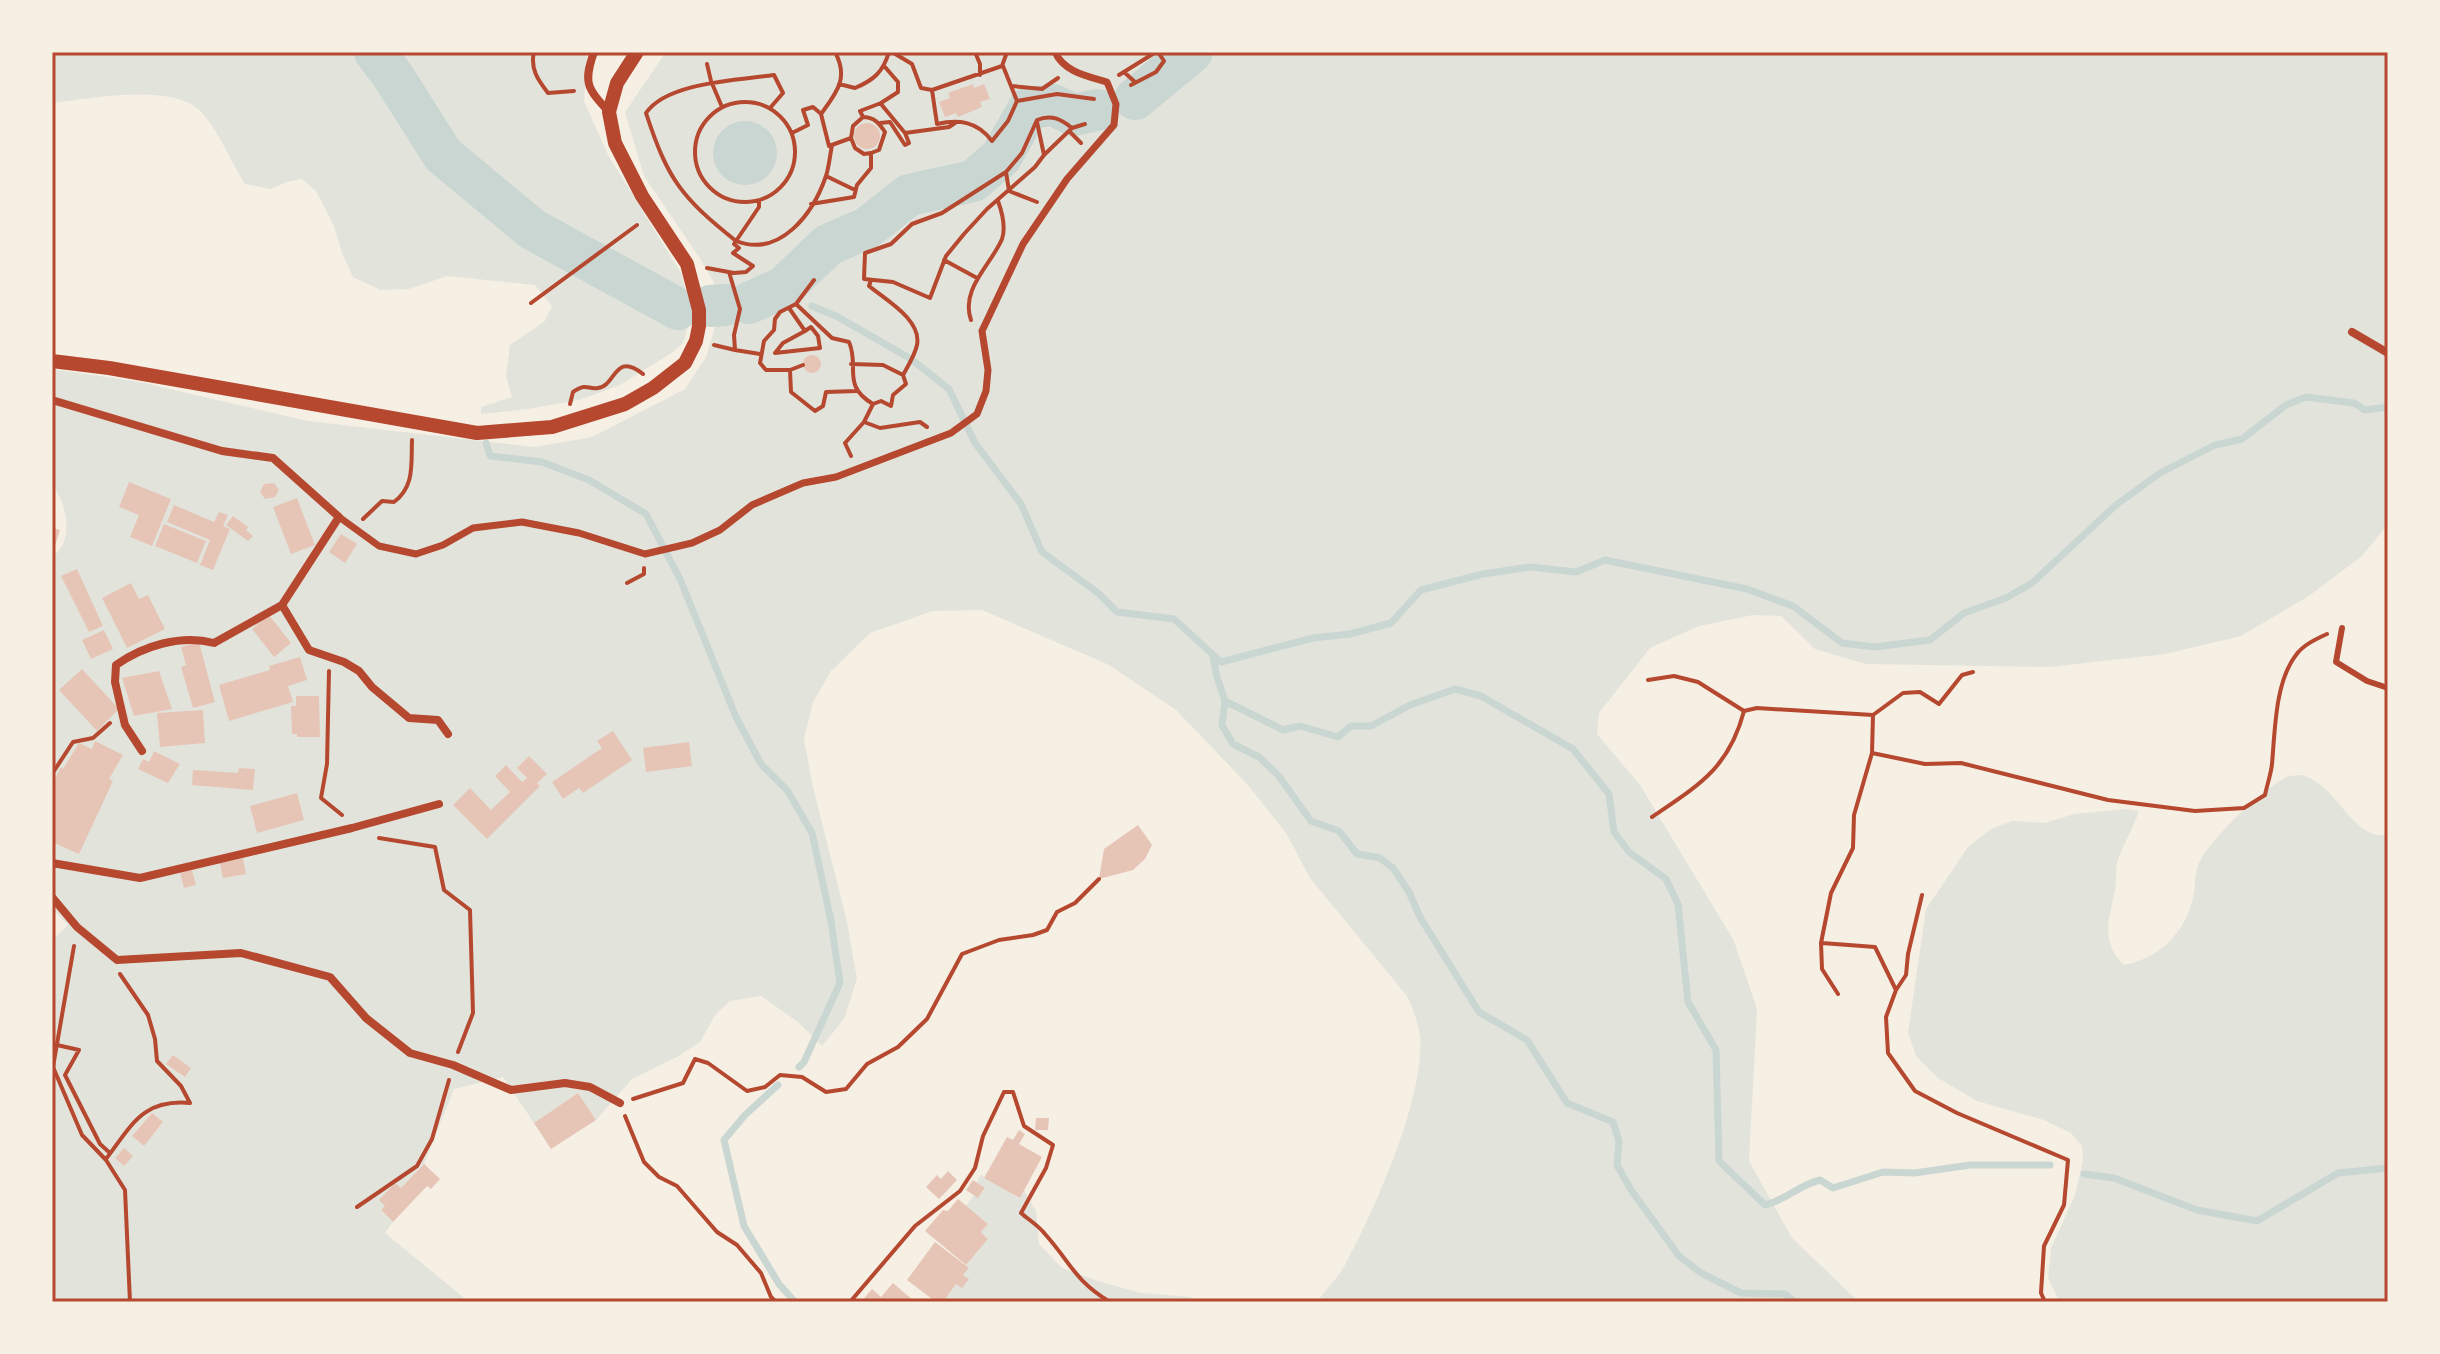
<svg xmlns="http://www.w3.org/2000/svg" width="2440" height="1354" font-family="Arial,sans-serif">
<rect width="100%" height="100%" fill="#f6efe4"/>
<path fill="#e2e4dc" fill-rule="evenodd" d="M52,52H588L584,101L608,155L681,273L688,300L689,323L683,343L673,352L620,385L579,400L528,409L481,414V407L512,397L506,376L510,345L545,321L552,306L535,285L447,276L409,289L380,290L353,277L342,253L334,226L316,191L302,179L287,182L270,189L245,184C230,161 221,135 203,114C176,81 90,99 52,103Z
M666,52H2388V524L2362,556L2309,596L2241,636L2165,654L2049,667L1866,664L1815,649L1781,616L1753,615L1699,626L1650,648L1599,713L1597,734L1640,785L1734,941L1757,1009L1749,1161L1792,1238L1859,1302H1317C1326,1289 1339,1277 1346,1263C1375,1209 1425,1097 1420,1036C1418,1022 1413,1009 1407,996L1310,878L1286,833L1247,784L1176,710L1109,665L982,610L933,611L870,633L831,671L813,702L804,739L813,787L847,922L857,979L844,1019L822,1046L798,1022L761,996L730,1001L715,1015L700,1042L677,1057L632,1079L596,1120L578,1093L534,1123L503,1077L454,1089L424,1164L381,1211L393,1222L385,1233L469,1302H52V941L68,925L52,909V557C75,542 67,503 52,485V369L140,382L308,421L535,447L592,437L685,389L706,357L717,320L718,290L701,260L644,176L625,112ZM152,1113L163,1123L144,1145L132,1136Z
M2301,775C2340,785 2350,840 2388,835V1302H2060L2048,1278L2051,1248L2075,1195L2083,1161L2082,1146L2071,1133L2044,1120L1977,1101L1938,1078L1916,1056L1908,1033L1926,909L1968,847L1991,829L2012,821L2045,823L2074,814L2127,809L2139,811C2133,829 2122,846 2117,863C2115,871 2117,880 2115,889C2110,918 2099,941 2124,965C2157,959 2183,935 2192,902C2196,890 2194,877 2198,866C2205,843 2266,785 2289,776C2290,776 2300,775 2301,775Z
M981,1175L1019,1198L1024,1191L1036,1211L1039,1244L1062,1268L1098,1281L1141,1293L1190,1297L1205,1302H943L956,1284L968,1279L963,1275L968,1268L966,1265L988,1239L981,1232L988,1224L966,1206L974,1195L978,1198L985,1189L977,1182Z"/>
<path fill="#c9d6d2" d="M713 153a32 32 0 1 1 64 0a32 32 0 1 1-64 0Z"/>
<g fill="none" stroke-linecap="round" stroke-linejoin="round">
<path stroke="#c9d6d2" stroke-width="7" d="M784,287L789,290
M812,306L838,317L911,359L949,389L975,443L1021,504L1042,552L1098,593L1117,612L1174,619L1221,662L1313,638L1350,634L1391,623L1421,590L1483,574L1530,567L1576,572L1605,560L1747,589L1793,606L1842,643L1875,647L1930,640L1964,613L2006,598L2032,583L2116,505L2160,473L2215,445L2242,439L2286,405L2306,397L2354,403L2365,410L2388,407
M486,443L490,456L542,462L589,480L646,514L680,579L736,717L761,764L787,790L812,833L831,921L840,983L804,1062L799,1067
M1213,655L1216,674L1225,701L1222,725L1233,744L1259,757L1278,775L1311,821L1339,831L1357,854L1380,858L1393,868L1409,892L1420,917L1479,1012L1527,1040L1567,1103L1613,1122L1619,1141L1617,1165L1631,1190L1679,1256L1701,1273L1741,1293L1785,1294L1795,1302
M1225,701L1283,730L1300,726L1338,737L1351,726H1371L1410,705L1455,689L1481,696L1573,749L1609,794L1614,832L1629,852L1666,879L1678,904L1688,1002L1716,1050L1719,1161L1765,1205C1786,1200 1799,1185 1820,1180L1833,1188L1883,1172L1915,1173L1970,1165H2050
M778,1085L745,1115L724,1140L744,1226L779,1284L795,1302
M2084,1174L2114,1178L2197,1210L2257,1221L2338,1173L2388,1168"/>
<path stroke="#c9d6d2" stroke-width="42" d="M375,52L393,76L443,155L532,229L678,309
M1135,99L1192,52
M749,303L784,287L828,245L867,228L909,195L973,181L1001,157L1029,108L1053,105L1074,115L1097,110
M710,306L726,305"/>
</g>
<path fill="#e6c5b7" d="M973,84L974,88L984,84L990,99L980,102L982,107L958,117L956,113L945,117L939,102L950,98L948,93Z
M854 136a13 13 0 1 1 26 0a13 13 0 1 1-26 0Z
M803 364a9 9 0 1 1 18 0a9 9 0 1 1-18 0Z
M129,482L171,499L152,546L130,537L139,515L119,507Z
M274,483L279,490L275,497L265,499L260,492L264,484Z
M297,498L315,545L291,554L273,507Z
M174,505L214,522L219,512L228,515L223,526L230,529L213,570L200,565L210,540L167,522Z
M233,516L248,527L246,530L253,536L248,541L226,525Z
M164,524L206,541L197,563L155,546Z
M52,528L60,530L53,552H52Z
M341,534L357,544L345,563L329,552Z
M77,569L103,626L89,632L61,576Z
M131,583L139,599L148,595L165,629L127,648L102,598Z
M269,615L291,643L274,657L252,629Z
M104,630L113,649L91,659L82,640Z
M199,642L215,702L193,708L181,667L186,665L181,647Z
M300,657L307,680L288,686L293,702L229,721L219,685L270,670L269,666Z
M82,669L119,709L97,731L59,690Z
M159,671L172,709L134,716L122,678Z
M296,696H319L320,737H297V734H292L291,706H296Z
M203,710L205,743L160,747L157,713Z
M613,731L632,760L583,793L579,788L563,799L552,782L602,748L597,741Z
M95,741L123,755L109,779L113,781L79,854L52,842V785L61,767L63,769L79,743L92,749Z
M689,742L692,766L646,772L643,748Z
M154,751L180,764L168,783L138,769L143,759L149,762Z
M529,756L547,774L537,783L540,786L487,839L453,805L470,788L491,810L510,792L495,776L506,765L522,782L527,778L517,768Z
M239,768L255,769L253,790L192,785L193,770L238,773Z
M297,793L304,820L257,833L250,806Z
M1138,825L1152,845L1145,859L1133,870L1099,879L1104,849Z
M243,858L246,874L223,878L220,863Z
M192,870L196,885L184,888L180,873Z
M173,1055L191,1068L185,1077L166,1064Z
M578,1093L596,1120L551,1149L534,1123Z
M152,1113L163,1122L144,1146L132,1136Z
M1036,1118H1049L1048,1130H1035Z
M1019,1130L1025,1134L1019,1144L1042,1157L1020,1198L984,1178L1007,1137L1013,1140Z
M124,1148L133,1156L124,1166L115,1158Z
M424,1164L440,1179L431,1189L427,1186L393,1222L381,1210L385,1206L379,1200L395,1183L401,1188Z
M948,1171L957,1180L939,1199L926,1187L937,1175L941,1179Z
M973,1180L985,1188L978,1198L966,1190Z
M958,1199L988,1224L981,1232L988,1239L966,1265L925,1231L943,1210L948,1211Z
M935,1242L969,1268L963,1275L969,1279L962,1288L956,1284L943,1302H936L907,1280Z
M893,1283L915,1302H861L872,1289L881,1297Z"/>
<g fill="none" stroke-linecap="round" stroke-linejoin="round">
<path stroke="#b5482f" stroke-width="4" d="M534,52C530,69 538,80 548,93L574,91
M835,52C849,78 837,92 821,114L829,146L851,138L853,126L863,117L860,111L881,103L898,92V82L885,67
M892,52L912,64L921,88L932,90L1002,66L1007,52
M975,52L980,64V75
M707,64L711,81L722,107
M1003,66L1017,101
M1124,72L1135,82
M1119,75L1156,52
M839,84L855,88C874,80 883,72 889,52
M1131,85L1156,72L1164,61L1158,52
M1012,86L1042,89L1058,78
M932,90L937,124C958,119 977,121 992,141L1008,121L1017,101L1057,94L1094,99
M695 152a50 50 0 1 1 100 0a50 50 0 1 1-100 0Z
M881,104L905,133
M1037,122L1044,155
M880,123L890,122L905,145L909,143L905,133L949,127L955,123
M1072,128C1061,119 1051,114 1037,120L1022,153L1006,172L942,213L912,224L891,244L865,253L864,279L893,282L930,298L946,256L964,234L987,209L1035,167L1044,155L1072,128L1085,124
M1069,131L1081,143
M792,133L808,125L803,110L813,107L820,113
M851,138L855,148L864,154L871,153
M1006,172L1009,191L1037,202
M826,176L855,190
M759,201V207L736,241C681,197 668,180 646,113C667,82 739,80 774,75L783,93L770,108
M811,204L854,197L857,185L871,168V153L879,150L885,132C879,123 874,117 863,117
M944,260L977,278
M707,268L734,273L746,272L753,266L733,253L739,248L734,244L736,241C780,258 813,214 826,176C829,167 830,155 832,145
M814,280L796,304L780,312L775,319L774,330L764,341L760,363L766,370H790L791,392L815,411L823,406L826,392L857,391
M871,280L869,286C886,300 922,320 917,345C915,355 908,366 903,375
M531,303L637,225
M796,304L832,338L849,342C860,367 841,385 873,404L864,422L845,443L851,456
M789,308L805,331L811,327L818,336L820,348L775,353L783,343L805,331
M971,320C960,289 991,265 1002,239C1006,227 1002,212 998,201
M714,345L735,350L734,335L740,309L729,272
M735,350L760,354
M851,364L883,365L903,375L906,384L893,395L891,406L881,401L873,404
M790,370L803,365
M570,404L573,392C588,382 587,390 598,388C616,386 614,351 643,374
M864,422L880,428L920,422L927,427
M363,519L382,501L394,502C415,486 411,464 412,440
M627,583L644,574V568
M329,671L327,764L321,798L342,815
M1648,680L1674,676L1698,682L1744,711L1757,708L1873,715L1903,693L1920,692L1939,704L1962,675L1973,672
M1872,753L1925,764L1961,763L2108,800L2195,811L2244,808L2265,795C2267,785 2271,774 2272,764C2275,731 2275,682 2296,655C2303,645 2316,639 2327,634
M52,774L73,742L93,738L110,723
M1652,817C1699,785 1729,768 1744,711
M379,838L435,847L444,890L470,910L473,1013L458,1052
M1922,895L1908,954L1906,975L1896,990L1886,1017L1888,1053L1915,1091L1957,1113L2068,1160L2064,1205L2044,1246L2041,1293L2045,1302
M1822,943L1875,947L1896,990
M74,946L53,1067L82,1135L106,1160L125,1190L130,1302
M1838,994L1822,969L1821,943L1831,893L1853,848L1854,815L1872,753L1873,715
M57,1045L79,1050L65,1075L100,1144L110,1153
M633,1099L683,1083L695,1059L708,1063L747,1091L765,1087L780,1075L802,1077L826,1092L846,1089L867,1064L898,1047L927,1019L962,954L999,940L1033,935L1047,930L1057,912L1075,903L1099,879
M625,1116L644,1162L659,1177L677,1186L717,1232L737,1245L761,1273L771,1297L776,1302
M106,1159C132,1125 142,1099 190,1103L181,1086L157,1061L155,1039L148,1015L120,974
M357,1207L417,1166L432,1139L449,1080
M850,1302L915,1226L960,1191L975,1168L983,1136L1004,1092H1013L1024,1126L1053,1145L1046,1168L1021,1213C1029,1220 1039,1226 1045,1234C1071,1263 1074,1280 1110,1302"/>
<path stroke="#b5482f" stroke-width="6" d="M2342,628L2336,662L2367,681L2388,688"/>
<path stroke="#b5482f" stroke-width="7" d="M339,517L379,546L416,554L443,545L473,528L522,522L579,533L645,554L692,543L720,530L752,505L803,483L836,477L951,433L977,414L986,391L988,370L982,331L1023,244L1067,179L1114,125L1116,104L1107,82C1087,76 1064,72 1055,52"/>
<path stroke="#b5482f" stroke-width="8" d="M594,52C583,83 587,88 609,112
M2352,332L2388,353
M52,400L222,451L273,458L339,517L282,605L309,650L344,662L359,671L372,687L409,718L438,720L448,734
M142,751L125,725L115,682L116,665C143,646 181,634 214,643L282,605
M52,863L140,878L352,828L439,804
M52,897L77,927L117,960L241,953L330,977L366,1018L410,1053L453,1065L511,1090L565,1083L590,1087L620,1103"/>
<path stroke="#b5482f" stroke-width="14" d="M52,361L109,368L477,433L552,427L625,404L653,388L685,363L696,341L699,326V310L687,264L642,196L615,143L609,112L617,83L637,52"/>
</g>
<rect width="2440" height="1354" fill="none" stroke="#f6efe4" stroke-width="108"/>
<rect x="54" y="54" width="2332" height="1246" fill="none" stroke="#b5482f" stroke-width="3"/>
</svg>
